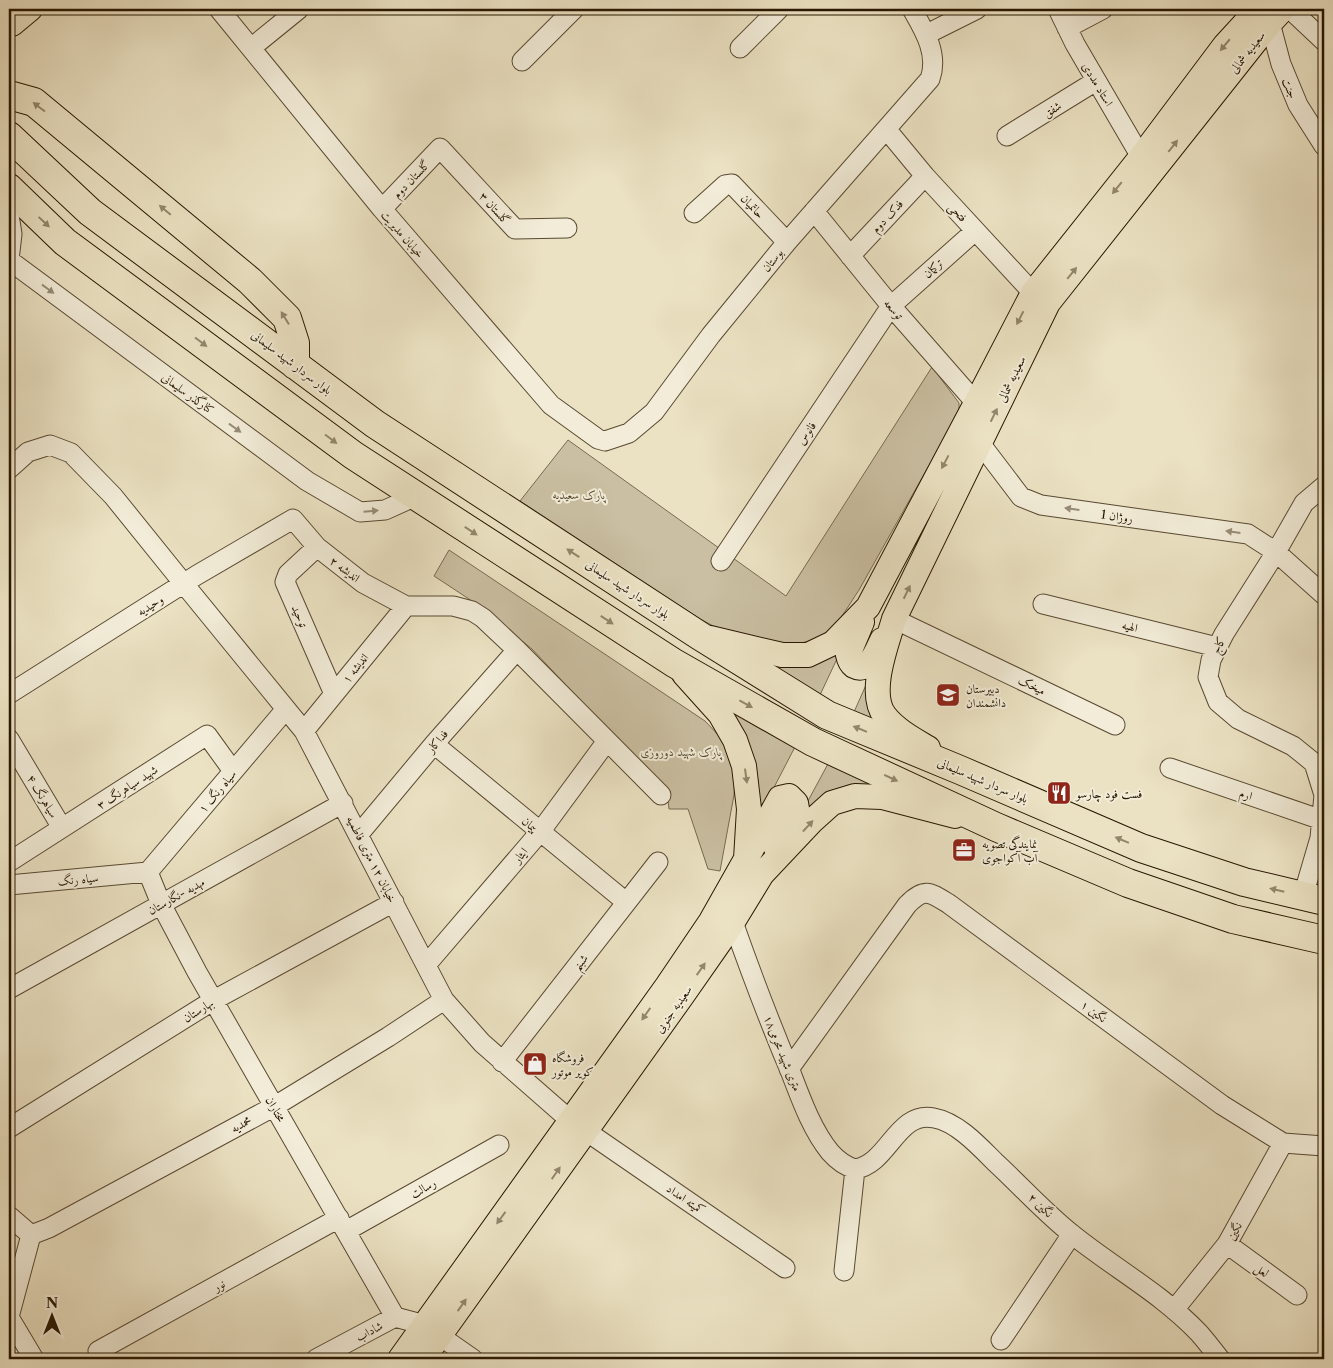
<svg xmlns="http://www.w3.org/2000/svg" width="1333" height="1368" font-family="'Libre Caslon Text',Amiri,serif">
<rect width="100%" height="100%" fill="#ebe2c3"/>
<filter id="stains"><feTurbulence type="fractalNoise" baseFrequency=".004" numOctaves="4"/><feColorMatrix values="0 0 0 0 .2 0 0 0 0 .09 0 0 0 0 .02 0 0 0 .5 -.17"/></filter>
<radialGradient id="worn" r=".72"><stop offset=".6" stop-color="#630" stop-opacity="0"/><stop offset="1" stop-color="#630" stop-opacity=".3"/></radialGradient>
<path fill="#cabfa2" stroke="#796a52" d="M932,367L959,403V412L859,590C850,603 839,624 826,633C801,652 755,642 728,633C719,630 709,623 700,619L520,501L568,440L786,596Z
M449,550L705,721L723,740L735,776L734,795L720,871L708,869L688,809H669L667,792L532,649L475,603L434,576Z
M843,646L820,695L754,656Z
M874,667L889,731L854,712Z
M719,701L796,745L755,824C757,806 761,788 756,770C751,745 732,722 719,701Z
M829,762L892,791L871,788L789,836Z"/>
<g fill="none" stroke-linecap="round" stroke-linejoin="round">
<defs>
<path id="minor" d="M219,9L382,209L551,405L598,439L605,441L629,433L654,412L711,335L787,242L930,79C939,54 924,30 912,9
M1058,9L1075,44L1141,157
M1290,9L1324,41
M1270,23L1281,64L1298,105L1324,146
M1067,28L1103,9
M927,34L977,9
M251,48L299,9
M740,48L779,9
M522,61L574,9
M887,130L925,176L1033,293
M1007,136L1096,81
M382,209L440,148L515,229L567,228
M814,211L891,306L976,403
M694,213L725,185L732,184L787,242
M9,215L12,234L9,260
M850,256L925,176
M9,260L307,481L360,512L385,510L416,496
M980,443L1021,497L1041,505L1248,534L1276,552L1324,595
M9,469L28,452L50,445L71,453L113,496L184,584L304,731L444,1000L482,1043L571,1121
M317,547L288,574L285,582L334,694
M721,561L891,306L975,231
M1043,604L1217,647
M894,619L1115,725
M9,694L197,575L293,519L317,547L363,583L406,606H453L472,611L483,618L517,650L661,795
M304,731L406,606
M9,739L62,828
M434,744L626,902
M1170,768L1322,820
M359,834L434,744L517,650
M9,862L207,735L233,771
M148,872L161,904L197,972L395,1317L425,1325
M148,872L286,709
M9,885L148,872
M1303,896L1320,838L1324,795L1314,763L1293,746L1238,719L1218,702L1208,677L1211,660L1224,634L1276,552L1304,503L1324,486
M733,922C751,973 770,1023 791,1073C801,1099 812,1130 830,1152C837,1160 845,1166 855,1169
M426,965L540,832L607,741
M9,989L343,803
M502,1062L658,862
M789,1069L907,905C924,887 930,892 949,904L1222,1105L1283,1143L1324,1146
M9,1128L214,1000L394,902
M586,1131L785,1268
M855,1169C888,1165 897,1110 934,1118C957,1122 979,1146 995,1162C1021,1186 1045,1213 1073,1235C1114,1268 1162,1294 1199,1333C1206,1341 1213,1350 1220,1359
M9,1216L31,1235
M346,1231L499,1145
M31,1235L49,1228L275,1106L388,1037L444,1000
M31,1235L9,1317L34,1359
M1227,1244L1297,1295
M844,1271L855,1169
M1174,1310L1227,1244L1283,1143
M440,1336L473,1359
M1001,1340L1072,1234
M98,1351L339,1218
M316,1359L395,1317"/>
<path id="major" d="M12,24L30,9
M862,622L848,655C849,660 850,663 854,666C869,674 877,650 882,640
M710,638L782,655H808L833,643L868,607L976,403L1033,293L1141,157L1225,45L1258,9
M928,748C913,739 896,730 885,716C867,693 887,644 894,619L1048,303L1270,23L1283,9
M749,854L780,798L789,796L796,803L797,809L776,848
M400,1359L667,986L711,921L746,859L749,809L744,766L735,740L720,714L684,674
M423,1359L682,996L726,933L762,874L812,821L832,803L855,796L882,797L955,816"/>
<path id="highway" d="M9,95L34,102L250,281L287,318L295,343V365
M9,136L90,212L375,424L700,636L827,715L960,770L1141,848L1244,882L1324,901
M9,188L65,242L353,455L674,663L813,742L996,827L1128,883L1233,919L1324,940"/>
</defs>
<use href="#minor" stroke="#594932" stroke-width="21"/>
<use href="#major" stroke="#281601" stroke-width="26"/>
<use href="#highway" stroke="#281601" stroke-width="30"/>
<use href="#minor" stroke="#f2ecd8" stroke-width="19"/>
<use href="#major" stroke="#ebe2c3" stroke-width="24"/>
<use href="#highway" stroke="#ebe2c3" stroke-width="28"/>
</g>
<defs><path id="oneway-solid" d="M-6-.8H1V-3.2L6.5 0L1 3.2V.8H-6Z" transform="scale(1.25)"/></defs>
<g fill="#93866c">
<use href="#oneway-solid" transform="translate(1225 45) rotate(130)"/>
<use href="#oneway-solid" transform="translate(39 107) rotate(-143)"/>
<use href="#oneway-solid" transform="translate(1173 146) rotate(-52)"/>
<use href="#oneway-solid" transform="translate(1117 188) rotate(129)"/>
<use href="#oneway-solid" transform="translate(165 210) rotate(-140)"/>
<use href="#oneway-solid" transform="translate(44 222) rotate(43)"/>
<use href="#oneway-solid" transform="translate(1072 273) rotate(-51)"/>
<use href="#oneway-solid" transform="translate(285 318) rotate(-122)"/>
<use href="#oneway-solid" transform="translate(1020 318) rotate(117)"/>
<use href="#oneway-solid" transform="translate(201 342) rotate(37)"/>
<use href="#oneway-solid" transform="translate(994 415) rotate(-64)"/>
<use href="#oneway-solid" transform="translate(331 439) rotate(37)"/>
<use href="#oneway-solid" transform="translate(945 462) rotate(118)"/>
<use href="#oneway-solid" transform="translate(471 531) rotate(33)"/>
<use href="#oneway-solid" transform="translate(573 553) rotate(-147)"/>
<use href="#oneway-solid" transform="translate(907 592) rotate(-64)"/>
<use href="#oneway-solid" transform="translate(607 620) rotate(33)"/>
<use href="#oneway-solid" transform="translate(746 704) rotate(29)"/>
<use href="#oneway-solid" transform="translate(860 729) rotate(-158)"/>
<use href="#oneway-solid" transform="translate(746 776) rotate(82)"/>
<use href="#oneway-solid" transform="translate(891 778) rotate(25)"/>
<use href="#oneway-solid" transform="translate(808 826) rotate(-47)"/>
<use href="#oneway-solid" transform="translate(1122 840) rotate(-157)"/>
<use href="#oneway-solid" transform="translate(1277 890) rotate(-167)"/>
<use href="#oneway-solid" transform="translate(701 969) rotate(-55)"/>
<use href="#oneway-solid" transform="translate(646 1014) rotate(125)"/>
<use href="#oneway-solid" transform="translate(556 1173) rotate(-55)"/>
<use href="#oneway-solid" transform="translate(501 1218) rotate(126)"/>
<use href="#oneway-solid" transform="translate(462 1305) rotate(-55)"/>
</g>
<g fill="#978c77">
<use href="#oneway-solid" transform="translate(48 289) rotate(36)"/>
<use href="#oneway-solid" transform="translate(235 428) rotate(36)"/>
<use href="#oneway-solid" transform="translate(1072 509) rotate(-172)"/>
<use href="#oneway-solid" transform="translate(371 511) rotate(-5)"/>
<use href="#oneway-solid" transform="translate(1233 532) rotate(-172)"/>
</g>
<defs>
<symbol id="school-square" viewBox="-11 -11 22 22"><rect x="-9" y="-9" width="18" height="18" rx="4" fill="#8f2418" stroke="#f2ecd8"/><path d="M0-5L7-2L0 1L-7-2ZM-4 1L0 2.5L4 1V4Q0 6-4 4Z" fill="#fff"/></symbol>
<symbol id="restaurant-square" viewBox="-11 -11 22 22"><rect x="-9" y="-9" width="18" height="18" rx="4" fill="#8f2418" stroke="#f2ecd8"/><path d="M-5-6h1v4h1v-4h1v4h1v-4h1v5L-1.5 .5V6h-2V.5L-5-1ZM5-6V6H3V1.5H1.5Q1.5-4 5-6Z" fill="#fff"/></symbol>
<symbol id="office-square" viewBox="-11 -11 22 22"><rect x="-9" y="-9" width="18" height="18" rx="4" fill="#8f2418" stroke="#f2ecd8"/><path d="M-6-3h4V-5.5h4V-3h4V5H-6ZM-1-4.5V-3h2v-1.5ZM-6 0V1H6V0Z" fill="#fff"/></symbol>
<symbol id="shop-square" viewBox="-11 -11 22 22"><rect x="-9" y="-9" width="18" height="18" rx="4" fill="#8f2418" stroke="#f2ecd8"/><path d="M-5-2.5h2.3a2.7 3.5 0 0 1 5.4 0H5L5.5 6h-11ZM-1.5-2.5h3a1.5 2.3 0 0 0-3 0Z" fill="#fff"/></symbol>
</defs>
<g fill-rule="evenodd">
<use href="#school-square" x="934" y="681" width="28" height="28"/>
<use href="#restaurant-square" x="1045" y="779" width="28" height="28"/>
<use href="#office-square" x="950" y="836" width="28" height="28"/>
<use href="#shop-square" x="521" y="1050" width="28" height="28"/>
</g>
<g text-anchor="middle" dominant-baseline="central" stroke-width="4" stroke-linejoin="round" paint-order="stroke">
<g font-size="12" fill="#281601" stroke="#f2ecd8">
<text transform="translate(1247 52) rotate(-52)">سعیدیه شمالی</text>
<text transform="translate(1098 84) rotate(59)">استاد مددی</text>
<text transform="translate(1290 88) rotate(67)">جنت</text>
<text transform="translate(1052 109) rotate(-32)">شفق</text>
<text transform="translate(411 179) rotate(-46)">گلستان دوم</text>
<text transform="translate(753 206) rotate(46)">حاتمیان</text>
<text transform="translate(495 208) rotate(47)">گلستان ۳</text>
<text transform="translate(958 212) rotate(47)">فتحی</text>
<text transform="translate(887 216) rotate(-47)">فدک دوم</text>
<text transform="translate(403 234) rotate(49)">خیابان مدیریت</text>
<text transform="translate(772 260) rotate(-51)">بوستان</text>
<text transform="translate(933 268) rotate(-42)">ترکمان</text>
<text transform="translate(894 309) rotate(49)">توسعه</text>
<text transform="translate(292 362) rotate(37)">بلوار سردار شهید سلیمانی</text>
<text transform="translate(1011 379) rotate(-64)">سعیدیه شمالی</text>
<text transform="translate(188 393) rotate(36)">کنارگذر سلیمانی</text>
<text transform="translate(806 433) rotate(-56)">فانوس</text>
<text transform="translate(1117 516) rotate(8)">روژان 1</text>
<text transform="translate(345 569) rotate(37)">اندیشه ۲</text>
<text transform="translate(628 589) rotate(33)">بلوار سردار شهید سلیمانی</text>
<text transform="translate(150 605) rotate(-32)">وحیدیه</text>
<text transform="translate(300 616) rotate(66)">توحید</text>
<text transform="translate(1130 626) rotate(14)">الهیه</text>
<text transform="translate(1218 645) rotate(-64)">کاج</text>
<text transform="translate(355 668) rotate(-51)">اندیشه ۱</text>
<text transform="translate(1032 685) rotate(26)">میخک</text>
<text transform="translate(437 741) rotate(-49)">فداکار</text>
<text transform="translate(983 780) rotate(23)">بلوار سردار شهید سلیمانی</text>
<text transform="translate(127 787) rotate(-33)">شهید سیاهرنگ ۳</text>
<text transform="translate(217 791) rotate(-50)">سیاه رنگ ۱</text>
<text transform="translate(1246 794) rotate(19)">ارم</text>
<text transform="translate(43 796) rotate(59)">سیاهرنگ ۴</text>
<text transform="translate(530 824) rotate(40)">پیمان</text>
<text transform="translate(520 855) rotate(-50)">ایثار</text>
<text transform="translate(372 859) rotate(63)">خیابان ۱۲ متری فاطمیه</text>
<text transform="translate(78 879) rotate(-5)">سیاه رنگ</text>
<text transform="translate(176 896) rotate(-29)">مهدیه -نگارستان</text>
<text transform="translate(580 962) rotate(-52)">شبنم</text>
<text transform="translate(673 1009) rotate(-55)">سعیدیه جنوبی</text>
<text transform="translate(198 1010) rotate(-32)">بهارستان</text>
<text transform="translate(1094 1011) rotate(36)">نگین ۱</text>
<text transform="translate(783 1053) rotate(68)">۱۸متری شهید محرمی</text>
<text transform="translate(276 1109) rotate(60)">مختاران</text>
<text transform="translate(241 1124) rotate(-28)">محمدیه</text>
<text transform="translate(423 1188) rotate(-29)">رسالت</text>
<text transform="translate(686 1199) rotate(34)">کمیته امداد</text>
<text transform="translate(1041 1205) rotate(43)">نگین ۲</text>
<text transform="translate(1234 1231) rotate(-61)">نگین</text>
<text transform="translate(1262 1270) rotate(36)">لعل</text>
<text transform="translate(219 1285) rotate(-29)">نور</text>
<text transform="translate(369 1331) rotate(-28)">شاداب</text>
</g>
<g font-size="12" font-style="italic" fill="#594931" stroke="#f2ecd8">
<text x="579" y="494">پارک سعیدیه</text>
<text x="681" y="751">پارک شهید دوروزی</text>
</g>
<g font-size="12" fill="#281601" stroke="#f2ecd8" text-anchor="start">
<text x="966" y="688">دبیرستان<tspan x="966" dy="14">دانشمندان</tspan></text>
<text x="1076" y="793">فست فود چارسو</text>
<text x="982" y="843">نمایندگی تصویه<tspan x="982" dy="14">آب آکواجوی</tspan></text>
<text x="552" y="1057">فروشگاه<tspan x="552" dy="14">کویر موتور</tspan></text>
</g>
</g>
<rect width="1333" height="1368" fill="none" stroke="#ebe2c3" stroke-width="30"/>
<rect x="10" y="10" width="1313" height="1348" fill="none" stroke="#281601" stroke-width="2.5"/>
<rect x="15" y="15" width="1303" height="1338" fill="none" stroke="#281601"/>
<g transform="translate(52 1316)" stroke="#f2ecd8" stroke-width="4" paint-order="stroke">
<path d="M0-4L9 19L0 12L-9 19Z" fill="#281601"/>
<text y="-8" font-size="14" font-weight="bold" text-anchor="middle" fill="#281601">N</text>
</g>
<rect width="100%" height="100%" filter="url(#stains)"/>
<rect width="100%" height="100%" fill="url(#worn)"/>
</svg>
